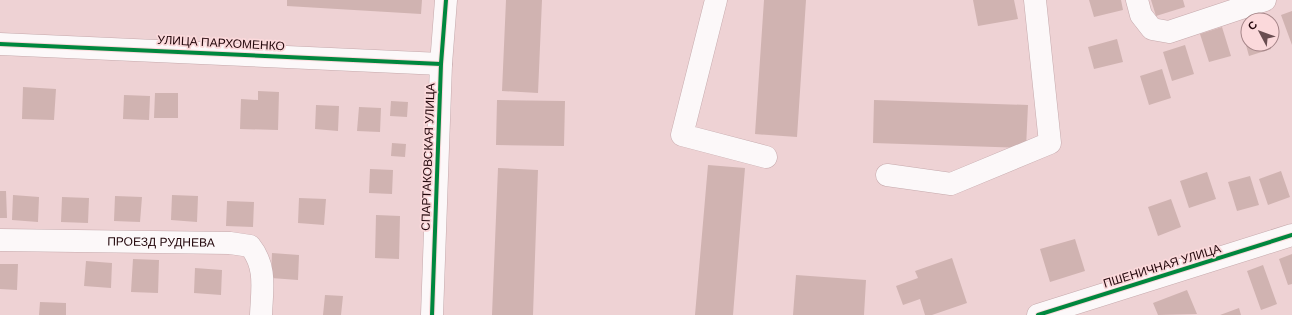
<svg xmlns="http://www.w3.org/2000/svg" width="1292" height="315" font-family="Arial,sans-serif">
<rect width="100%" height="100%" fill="#eed2d4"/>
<path fill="#d0b3b1" d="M287,0H422L421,14L287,6Z
M506,0H542L538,93L502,91Z
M764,0H806L797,137L755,134Z
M973,0H1014L1018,19L978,26Z
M1089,0H1121L1123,10L1094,17Z
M1151,0H1183L1185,7L1156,16Z
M1292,11V45L1281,15Z
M1248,25V44H1270L1271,49L1249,56L1241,27Z
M1222,27L1231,56L1209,62L1200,34Z
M1117,39L1123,62L1094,69L1088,47Z
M1185,45L1194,74L1172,81L1163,52Z
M1162,69L1171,98L1149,105L1140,76Z
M23,87L56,89L54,120L22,119Z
M258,91L279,92L278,130L240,129L241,99L258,100Z
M155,93H178V118H154Z
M124,95L150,96L149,120L123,119Z
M497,100L565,101L564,146L496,145Z
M874,100L1028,105L1026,148L873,143Z
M391,101L408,102L407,117L390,116Z
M316,105L339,106L338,131L315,129Z
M359,107L381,108L380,132L357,131Z
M392,143L406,144L405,157L391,156Z
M708,165L745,168L733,315H695Z
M498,168L538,170L533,315H492Z
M370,169L393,170L392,194L369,193Z
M1281,171L1290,197L1268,205L1259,179Z
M1207,172L1216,199L1189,208L1180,181Z
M1250,176L1259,205L1237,211L1228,182Z
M0,191H6L7,218H0Z
M13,195L39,197L38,222L12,220Z
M172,195L198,196L197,222L171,220Z
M115,196L142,197L140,222L114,221Z
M62,197L89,198L88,223L61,222Z
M299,198L326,199L324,225L298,223Z
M1171,199L1181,227L1158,236L1148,207Z
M227,201L254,202L253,227L226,226Z
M376,215L400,216L399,259L375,258Z
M1075,239L1085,271L1050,282L1040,249Z
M272,253L299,255L298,280L271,278Z
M1292,254V284L1288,285L1279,259Z
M952,258L967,303L932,315H925L920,299L903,305L896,286L918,278L915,271Z
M133,259L159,260L158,293L131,292Z
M86,261L112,263L111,288L84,286Z
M0,264H18L17,290L0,289Z
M1263,265L1277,304L1261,310L1247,271Z
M195,268L222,270L221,295L194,293Z
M796,275L866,280L864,315H793Z
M1187,290L1197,314L1158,315L1153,303Z
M325,295L343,296L341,315H323Z
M40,302L66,303V315H39Z
M1239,308L1241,315H1220Z"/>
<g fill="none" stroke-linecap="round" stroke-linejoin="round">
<defs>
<g id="minor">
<path d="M716,0L682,135L766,157"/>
<path d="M1137,0L1141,15L1152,29L1169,32L1265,0"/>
<path d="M0,44L441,64"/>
<path d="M887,175L951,184L1050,143L1035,0"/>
<path id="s1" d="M0,240L230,243L250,246C267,267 262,289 261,315"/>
<path d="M432,315L441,64L446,0"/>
<path d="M1038,315L1292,235"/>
</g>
</defs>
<use href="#minor" stroke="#c5a9ac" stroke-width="23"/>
<use href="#minor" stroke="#fcf8f9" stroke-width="22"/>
<defs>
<path id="cycleway" d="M0,44L441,64
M432,315L441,64L446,0
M1038,315L1292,235"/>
</defs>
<use href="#cycleway" stroke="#fbd9db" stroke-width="6"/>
<use href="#cycleway" stroke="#00873e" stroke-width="4"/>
</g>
<g text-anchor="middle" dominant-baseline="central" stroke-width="3.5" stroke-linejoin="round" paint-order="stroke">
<g font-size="12" fill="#23070b" stroke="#fbd9db">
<text transform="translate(221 43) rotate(3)">УЛИЦА ПАРХОМЕНКО</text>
<text transform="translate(428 157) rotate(-88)">СПАРТАКОВСКАЯ УЛИЦА</text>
<text stroke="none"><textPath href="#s1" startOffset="161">ПРОЕЗД РУДНЕВА</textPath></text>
<text transform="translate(1162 266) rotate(-17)">ПШЕНИЧНАЯ УЛИЦА</text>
</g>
</g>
<g transform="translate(1260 32) rotate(311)"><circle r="19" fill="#fbd9db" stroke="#a58588"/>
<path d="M0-3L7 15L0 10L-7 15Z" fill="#6a4e51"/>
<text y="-6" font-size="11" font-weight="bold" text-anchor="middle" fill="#23070b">С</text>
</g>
</svg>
